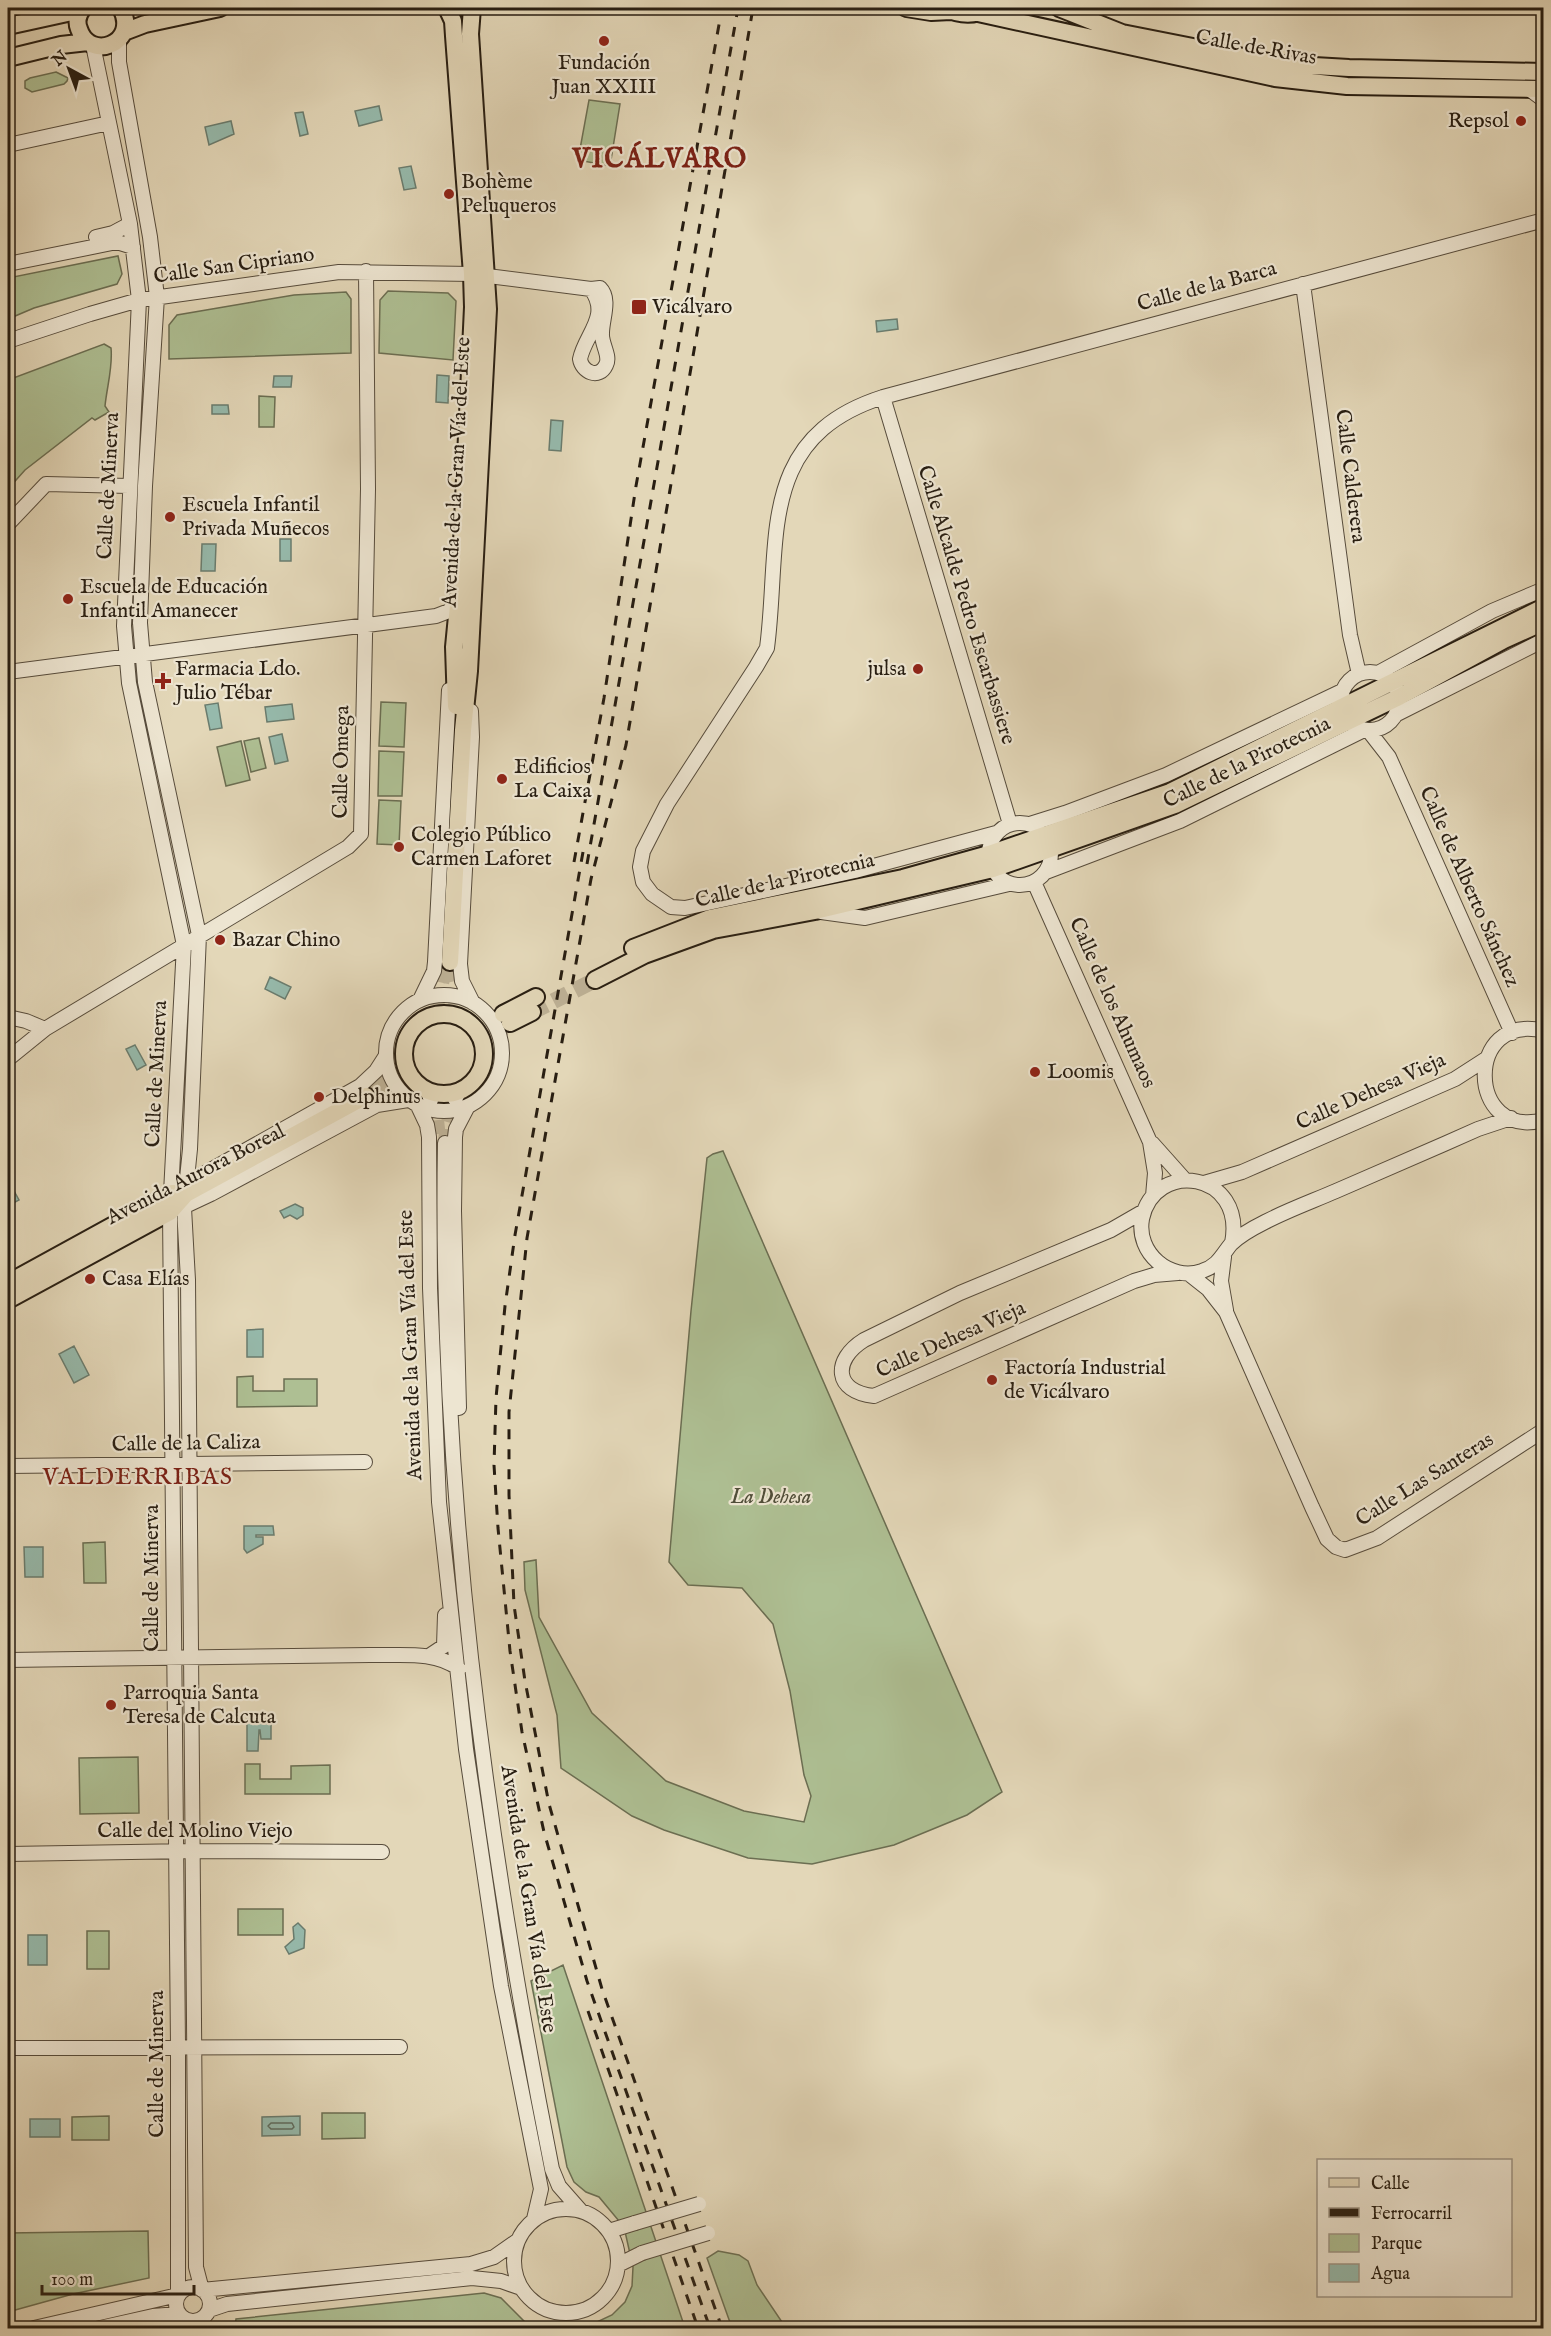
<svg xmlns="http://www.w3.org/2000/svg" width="1551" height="2336" font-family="'IM FELL English',serif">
<rect width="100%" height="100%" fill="#e3d7b8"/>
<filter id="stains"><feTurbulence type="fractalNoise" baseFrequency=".00333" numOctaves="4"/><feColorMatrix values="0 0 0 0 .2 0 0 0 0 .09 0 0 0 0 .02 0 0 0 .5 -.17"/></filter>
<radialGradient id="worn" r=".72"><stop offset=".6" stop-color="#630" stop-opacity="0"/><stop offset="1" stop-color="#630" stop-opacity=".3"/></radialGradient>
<path fill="#aebf93" stroke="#6b6e52" stroke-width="1.5" d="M56,72L68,78L67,81L64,84L32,92L25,88V81L30,78Z
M589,100L620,104L610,166L578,160Z
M118,256L122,274L117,284L34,308L8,319V278Z
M388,291L448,293L456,301L453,360L379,353L380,300Z
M346,292L351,299V353L169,359V325L177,315L294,295Z
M104,344L111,348C113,367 107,386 105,406L109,412L95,420L92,418L25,470L8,489V380Z
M259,396L275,397L274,427H259Z
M381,702L406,703L404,747L379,746Z
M259,738L266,768L251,772L244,741Z
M241,741L250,780L226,786L217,747Z
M379,751L404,752L402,796H378Z
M379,800L401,801L399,845L377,844Z
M723,1151L1002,1792L967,1815L894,1845L812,1864L748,1858L664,1830L632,1816L561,1768L557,1715L525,1590L524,1562L536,1560L539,1617L592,1713L666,1781L744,1811L804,1822L811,1796L804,1775L790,1691L773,1624L742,1588L688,1585L669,1562L691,1311L707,1158L713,1154Z
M253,1376V1391H284V1379H317V1406L237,1407V1377Z
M105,1542L106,1583H84L83,1543Z
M138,1757L139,1813L80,1814L79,1758Z
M245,1764H260V1779H291V1766L330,1765V1794H245Z
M238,1909H283V1935H238Z
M87,1931H109V1969H87Z
M563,1965L685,2328H584L612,2315L625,2302L632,2286L633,2267L624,2227L599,2197L586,2192L574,2182L567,2167L531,1981Z
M322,2113H365V2138L322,2139Z
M109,2116V2140H72V2117Z
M148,2231L149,2278L73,2294L8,2312V2233Z
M718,2251L739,2255L748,2261L757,2285L786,2328H732L707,2258Z
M484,2293L501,2298L525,2322L543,2328H228L235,2327L236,2319Z"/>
<path fill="#96baac" stroke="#6a7c6e" stroke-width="1.5" d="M379,106L382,120L359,126L355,111Z
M303,112L308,134L300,136L295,113Z
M231,121L234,134L209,145L205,127Z
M411,166L416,188L404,190L399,168Z
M897,319L898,329L877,332L876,321Z
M437,375L449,376L448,403L436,402Z
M274,376H292L291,387H273Z
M212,405H228L229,414H212Z
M551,420L563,421L561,451L549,450Z
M280,539H291V561H280Z
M202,544H216L215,571H201Z
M218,703L222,728L210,730L205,705Z
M292,704L294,719L267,722L265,707Z
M282,734L288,761L275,764L269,737Z
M270,977L291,987L285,999L265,989Z
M135,1045L146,1065L137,1070L126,1049Z
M8,1180L19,1200L8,1206V1179Z
M295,1204L303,1208V1215L297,1219L290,1215L284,1218L280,1211Z
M263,1329V1357H247V1330Z
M74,1346L89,1375L74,1383L59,1354Z
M244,1526H273L274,1535H256V1537H263V1544L247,1553L244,1549Z
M24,1547H43V1577H25Z
M247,1719H271V1739H261L260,1730H259L258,1751H247Z
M298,1923L305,1930L304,1948L289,1954L285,1947L294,1939L293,1927Z
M28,1935H47V1965H28Z
M300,2116V2135L262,2136V2117Z
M30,2119H60V2137H30Z"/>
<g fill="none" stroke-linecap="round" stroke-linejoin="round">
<path stroke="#5f6c5f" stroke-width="1.5" d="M271,2123H292L294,2127L292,2129H271L268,2126Z"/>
<path stroke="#beb297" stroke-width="14" stroke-dasharray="14 7" stroke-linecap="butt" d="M431,1100L437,1120L439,1138
M445,1143L446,1129L455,1099"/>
<path stroke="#beb297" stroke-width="16" stroke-dasharray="16 8" stroke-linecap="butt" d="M450,966L451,980L457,1006
M436,1006L446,961
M532,1012L595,980
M485,1024L503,1014
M491,1037L510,1023
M374,1091L398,1070
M366,1096L387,1090L409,1088"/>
<defs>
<path id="minor" d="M119,39V62L150,237L157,297L145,486L140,623L145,682L199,935L190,1149L184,1208L188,1280L196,2267L202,2290
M93,45L130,224L139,300L124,626L129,683L184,945L170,1212L178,2046V2295
M1529,89L1544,100
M8,145L109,123
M96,237L113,233L130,224
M8,264L117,242L133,247
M1303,284L1350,635L1359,674
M8,341L90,314L139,300L339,272L472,274L591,289L600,288C611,299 602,319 602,333C601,344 611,356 606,365C599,380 582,372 580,359C585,334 611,316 591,289
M883,397L1010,824
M8,524L46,484L129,486
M1341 701a29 29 0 1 1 58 0a29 29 0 1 1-58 0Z
M8,672L436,616L449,611L459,598
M1378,673L1492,611L1544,589
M471,711L472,737L460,964L462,981L473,1003
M1397,714L1544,640
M1368,730L1389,757L1512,1033
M989 854a31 31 0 1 1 62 0a31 31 0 1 1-62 0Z
M1030,824L1065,813L1166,775L1342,691
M996,833L855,871L685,908L671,907L652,894L643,882L640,867L643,851L667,804L756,667L767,648C781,541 755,438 883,397L1544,220
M1046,872L1180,821L1364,730
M1034,882L1150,1142L1155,1173L1153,1196
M821,912L865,918L1009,884
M386 1053a58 58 0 1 1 116 0a58 58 0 1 1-116 0Z
M420,1000L434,971L435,962L449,690
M8,1017L26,1021L45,1029
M1544,1031C1464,1011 1466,1141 1544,1120
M8,1059L45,1029L348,847L361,834L368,489L366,271
M427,1090L431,1100
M455,1099L460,1090
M418,1106L427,1125L429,1137L430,1288L439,1502L466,1749L501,1986L541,2189L534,2219
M445,1143C439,1488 485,1831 552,2169L559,2186L581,2211
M1152,1143L1185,1180
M1204,1183L1242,1172L1455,1079L1486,1059
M184,1185L360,1086L376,1071L385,1057
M179,1209L211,1194L377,1105L408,1100
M1144,1211L1111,1230L960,1293L864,1340C832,1360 834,1392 874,1396L1134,1281L1154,1275L1178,1273
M1232,1243C1246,1171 1154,1159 1142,1219C1136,1253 1170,1282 1202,1271C1218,1266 1222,1255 1231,1244C1239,1236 1255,1227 1265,1222C1288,1210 1313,1201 1336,1191C1384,1170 1431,1150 1478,1129L1511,1118
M1224,1257L1221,1281L1226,1310
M1189,1274L1208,1289L1226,1312L1312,1507L1327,1539L1336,1547L1345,1550L1377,1538L1544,1430
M459,1408L454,1211L455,1137L456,1129L468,1106
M8,1466L365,1462
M429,1656L444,1646L445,1615
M8,1660L370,1655C399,1656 435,1650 459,1669
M8,1854L192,1851L382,1852
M8,2048L400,2047
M514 2261a52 52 0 1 1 104 0a52 52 0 1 1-104 0Z
M609,2231L635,2223
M618,2265L642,2253
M176 2304a17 17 0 1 1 34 0a17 17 0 1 1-34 0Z
M202,2290L471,2264L494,2257L517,2241
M209,2310L227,2304L472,2278L501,2281L521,2288
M34,2328L178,2295
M99,2328L153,2316L178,2314"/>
<path id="major" d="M83,8C78,14 76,22 79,29C89,62 140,44 121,8
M447,8L453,21L454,36L472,274L473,307L460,585L454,647L456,706
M906,8L931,12L951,11
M944,8C959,15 973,16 989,9
M1059,8L1122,33L1279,64L1349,68L1544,72
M978,13L1275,78L1347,86L1544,89
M8,26L81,10
M124,32L145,24L220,8
M8,58L61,45L88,42
M633,948L710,918L903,878L989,854L1170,792L1544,607
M450,962L463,730L469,671L488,309L470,34L472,8
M595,980L644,955L713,930L815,911L993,869L1175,805L1399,697L1504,640L1544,622
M503,1014L536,997
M404 1054a40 40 0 1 1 80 0a40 40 0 1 1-80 0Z
M510,1023L532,1012
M8,1283L172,1193L186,1194
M8,1300L170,1212L186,1194L366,1096"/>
</defs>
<use href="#minor" stroke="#574c3c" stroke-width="16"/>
<use href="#major" stroke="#281e12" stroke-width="20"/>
<use href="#minor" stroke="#ede5d1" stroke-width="14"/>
<use href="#major" stroke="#e3d7b8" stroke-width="16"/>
<path stroke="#281e12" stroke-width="3" stroke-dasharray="10 10" stroke-linecap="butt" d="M583,852L515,1235L505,1306L496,1398L494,1465L498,1528L510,1651L522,1732L544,1832L587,1981L710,2328
M574,862L604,698L636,486L722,8
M587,864L738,8
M588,2011L698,2328
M722,2328L602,1989L549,1804L525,1681L514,1605L509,1495V1412L527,1238L591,879L626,745L753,8"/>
<defs>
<path id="minor-bridge" d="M635,2223L699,2204
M642,2253L708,2233"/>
</defs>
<use href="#minor-bridge" stroke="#574c3c" stroke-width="16" stroke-linecap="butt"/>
<use href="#minor-bridge" stroke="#ede5d1" stroke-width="14"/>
</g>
<g fill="#8f2418" stroke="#ede5d1" stroke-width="2">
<circle cx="604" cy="41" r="6"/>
<circle cx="1521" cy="121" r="6"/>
<circle cx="449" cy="194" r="6"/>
<rect x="631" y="299" width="16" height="16" rx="3"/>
<circle cx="170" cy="517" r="6"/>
<circle cx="68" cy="599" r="6"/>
<circle cx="918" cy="669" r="6"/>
<path d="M160 672h6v6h6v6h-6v6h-6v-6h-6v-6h6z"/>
<circle cx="502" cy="779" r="6"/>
<circle cx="399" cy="847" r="6"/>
<circle cx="220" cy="940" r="6"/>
<circle cx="1035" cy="1072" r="6"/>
<circle cx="319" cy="1097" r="6"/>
<circle cx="90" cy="1279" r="6"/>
<circle cx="992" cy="1380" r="6"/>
<circle cx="111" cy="1705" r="6"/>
</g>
<g text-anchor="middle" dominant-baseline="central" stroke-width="4.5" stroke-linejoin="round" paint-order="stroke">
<g font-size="21" fill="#281e12" stroke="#ede5d1">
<text transform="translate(1256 48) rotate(10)">Calle de Rivas</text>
<text transform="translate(234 266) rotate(-8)">Calle San Cipriano</text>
<text transform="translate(1207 287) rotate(-15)">Calle de la Barca</text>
<text transform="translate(457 472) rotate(-87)">Avenida de la Gran Vía del Este</text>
<text transform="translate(1350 476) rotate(83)">Calle Calderera</text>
<text transform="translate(109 486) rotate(-87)">Calle de Minerva</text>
<text transform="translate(966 605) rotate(73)">Calle Alcalde Pedro Escarbassiere</text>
<text transform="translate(342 762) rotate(-89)">Calle Omega</text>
<text transform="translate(1247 763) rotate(-26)">Calle de la Pirotecnia</text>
<text transform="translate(785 881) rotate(-13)">Calle de la Pirotecnia</text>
<text transform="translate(1469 887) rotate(66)">Calle de Alberto Sánchez</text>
<text transform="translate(1112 1003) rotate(66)">Calle de los Ahumaos</text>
<text transform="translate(157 1074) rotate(-87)">Calle de Minerva</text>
<text transform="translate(1371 1092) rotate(-24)">Calle Dehesa Vieja</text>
<text transform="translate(196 1175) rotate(-27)">Avenida Aurora Boreal</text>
<text transform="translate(951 1340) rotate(-24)">Calle Dehesa Vieja</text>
<text transform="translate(411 1345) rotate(-92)">Avenida de la Gran Vía del Este</text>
<text transform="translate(186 1444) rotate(-1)">Calle de la Caliza</text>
<text transform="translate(1425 1480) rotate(-32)">Calle Las Santeras</text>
<text transform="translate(152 1578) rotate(-90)">Calle de Minerva</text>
<text x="195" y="1831">Calle del Molino Viejo</text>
<text transform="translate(528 1899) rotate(81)">Avenida de la Gran Vía del Este</text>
<text transform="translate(157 2064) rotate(-90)">Calle de Minerva</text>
</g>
<g font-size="21" fill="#281e12" stroke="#ede5d1" text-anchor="start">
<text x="604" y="63" text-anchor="middle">Fundación<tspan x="604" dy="24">Juan XXIII</tspan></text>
<text x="1509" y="121" text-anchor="end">Repsol</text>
<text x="461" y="182">Bohème<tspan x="461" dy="24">Peluqueros</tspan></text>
<text x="652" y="307">Vicálvaro</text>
<text x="182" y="505">Escuela Infantil<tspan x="182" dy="24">Privada Muñecos</tspan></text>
<text x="80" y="587">Escuela de Educación<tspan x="80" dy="24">Infantil Amanecer</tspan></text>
<text x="175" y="669">Farmacia Ldo.<tspan x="175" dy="24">Julio Tébar</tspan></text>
<text x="906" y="669" text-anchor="end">julsa</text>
<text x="514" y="767">Edificios<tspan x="514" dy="24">La Caixa</tspan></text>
<text x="411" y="835">Colegio Público<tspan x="411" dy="24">Carmen Laforet</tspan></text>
<text x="232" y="940">Bazar Chino</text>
<text x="1047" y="1072">Loomis</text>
<text x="331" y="1097">Delphinus</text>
<text x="102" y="1279">Casa Elías</text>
<text x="1004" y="1368">Factoría Industrial<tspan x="1004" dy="24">de Vicálvaro</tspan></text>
<text x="123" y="1693">Parroquia Santa<tspan x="123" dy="24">Teresa de Calcuta</tspan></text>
</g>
<g font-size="21" font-style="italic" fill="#504e39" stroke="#ede5d1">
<text x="771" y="1497">La Dehesa</text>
</g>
<g font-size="24" letter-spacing="1.5" fill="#7a1f14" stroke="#ede5d1">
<text x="138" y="1477">VALDERRIBAS</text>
</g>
<g font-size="27" font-weight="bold" letter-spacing="1.5" fill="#7a1f14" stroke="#ede5d1">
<text x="660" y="160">VICÁLVARO</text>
</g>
</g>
<rect width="1551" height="2336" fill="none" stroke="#e3d7b8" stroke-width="30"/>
<rect x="9" y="9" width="1533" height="2318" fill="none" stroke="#281e12" stroke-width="3"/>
<rect x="15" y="15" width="1521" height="2306" fill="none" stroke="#281e12" stroke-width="1.5"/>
<rect x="1317" y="2159" width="195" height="138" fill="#ede5d1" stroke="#9e9585" stroke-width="1.5"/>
<rect x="1329" y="2178" width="30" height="9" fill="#e3d7b8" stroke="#9e9585" stroke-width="1.5"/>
<text x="1371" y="2189" font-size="18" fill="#281e12">Calle</text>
<rect x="1329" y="2208" width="30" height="9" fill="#281e12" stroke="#9e9585" stroke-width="1.5"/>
<text x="1371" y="2219" font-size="18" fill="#281e12">Ferrocarril</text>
<rect x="1329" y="2234" width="30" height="18" fill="#aebf93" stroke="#9e9585" stroke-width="1.5"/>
<text x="1371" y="2249" font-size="18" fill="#281e12">Parque</text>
<rect x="1329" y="2264" width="30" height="18" fill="#96baac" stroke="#9e9585" stroke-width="1.5"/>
<text x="1371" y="2279" font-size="18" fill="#281e12">Agua</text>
<g transform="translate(69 69) rotate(319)" stroke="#ede5d1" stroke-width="4.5" paint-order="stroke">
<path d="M0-4.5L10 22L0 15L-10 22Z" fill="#281e12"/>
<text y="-9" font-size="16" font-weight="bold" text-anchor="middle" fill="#281e12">N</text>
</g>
<path d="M42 2285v9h152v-9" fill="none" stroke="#281e12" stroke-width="3"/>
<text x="51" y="2285" font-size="18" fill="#281e12" stroke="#ede5d1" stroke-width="4.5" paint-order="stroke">100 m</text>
<rect width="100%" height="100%" filter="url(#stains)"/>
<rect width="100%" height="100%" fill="url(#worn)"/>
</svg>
